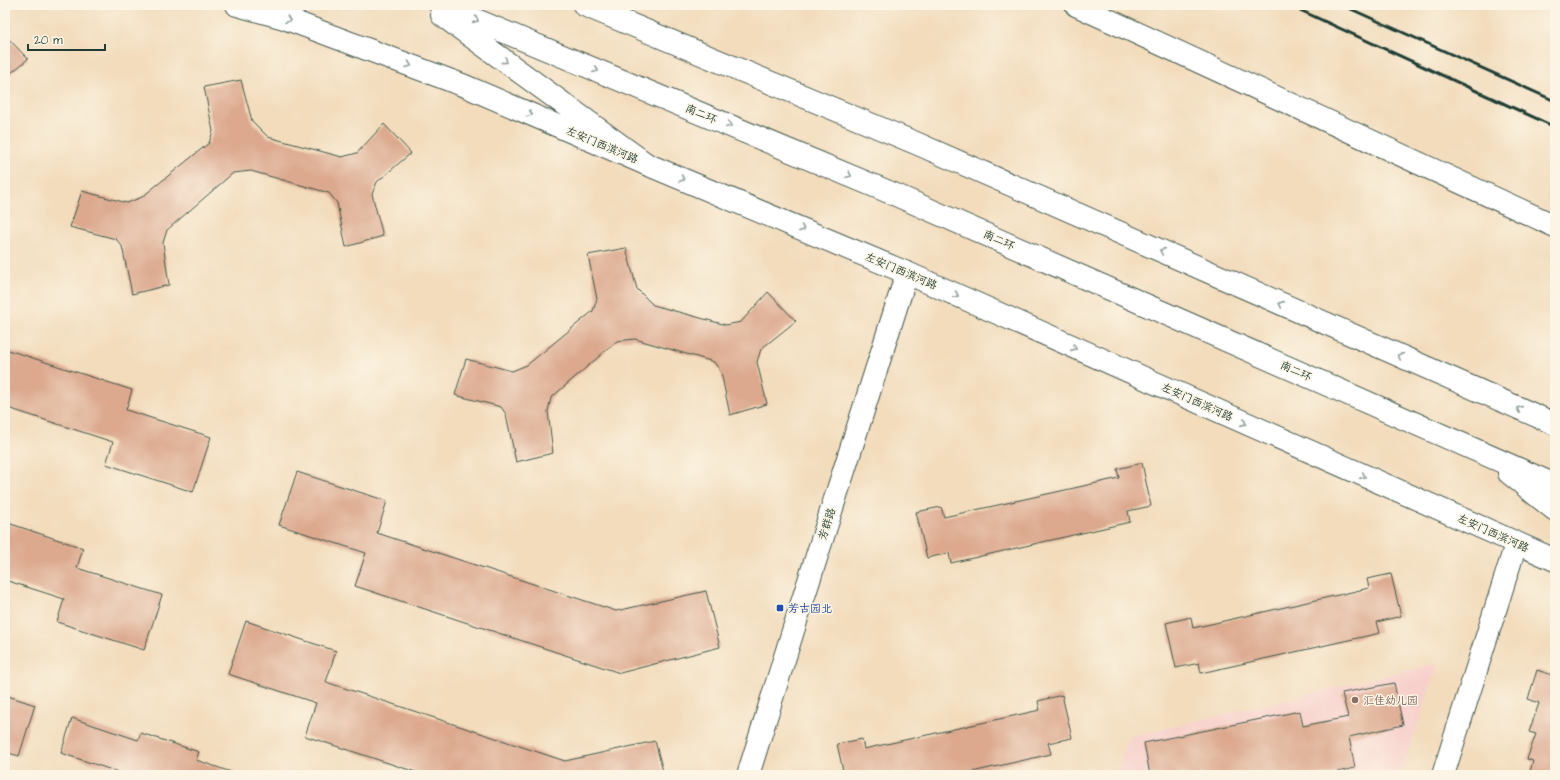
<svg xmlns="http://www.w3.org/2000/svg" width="1560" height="780" font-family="'Architects Daughter','LXGW WenKai TC',sans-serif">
<rect width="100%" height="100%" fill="#fcf5e5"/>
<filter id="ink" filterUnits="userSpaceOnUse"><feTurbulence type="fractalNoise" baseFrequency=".025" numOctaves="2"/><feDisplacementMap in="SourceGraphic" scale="8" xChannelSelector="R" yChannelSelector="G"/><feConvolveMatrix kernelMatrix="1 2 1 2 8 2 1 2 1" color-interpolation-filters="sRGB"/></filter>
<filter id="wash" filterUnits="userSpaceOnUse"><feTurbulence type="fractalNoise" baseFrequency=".012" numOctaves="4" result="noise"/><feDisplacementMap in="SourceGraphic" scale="16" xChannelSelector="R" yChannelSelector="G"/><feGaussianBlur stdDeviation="0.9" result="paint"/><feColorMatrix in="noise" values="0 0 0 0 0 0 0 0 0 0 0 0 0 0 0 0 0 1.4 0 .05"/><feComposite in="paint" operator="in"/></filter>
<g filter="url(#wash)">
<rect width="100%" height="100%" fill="#f2dcbc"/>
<path fill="#f7d0cb" d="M1438,663L1401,775H1116L1129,737Z"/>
<g id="blocks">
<path fill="#dca98e" d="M5,35L28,59L5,78Z
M241,80L252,121L268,137L342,157L357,153L384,124L411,153L377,182L372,194L383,236L346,247L337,203L329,193L251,171L233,173L167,230L163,243L169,285L132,294L122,246L116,239L70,227L82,191L127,203L142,197L209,143L213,131L204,87Z
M626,248L637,289L653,305L726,325L741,322L768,292L796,321L761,349L757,362L767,404L730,415L721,372L714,362L635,339L617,341L551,398L548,411L553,453L516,462L506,414L501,407L455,395L466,359L512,371L527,365L593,311L597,299L588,255Z
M5,349L132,390L126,410L211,437L193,492L106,464L113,442L5,407Z
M1142,463L1151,506L1128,511L1130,522L951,563L949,553L927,558L916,512L941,507L944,517L1119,478L1117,469Z
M297,472L387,501L377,533L616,611L706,591L720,647L620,673L355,586L366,553L279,525Z
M5,522L83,548L77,568L162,595L144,650L57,622L64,599L5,580Z
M1391,574L1401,616L1377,622L1380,633L1201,673L1199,663L1176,668L1166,623L1191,617L1193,628L1369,588L1367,579Z
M246,621L336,651L326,682L565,761L655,741L664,775H425L305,736L316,703L228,674Z
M1537,670L1555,676V775H1529L1533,761L1527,759L1536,734L1529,732L1539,703L1528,699Z
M1394,683L1403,725L1349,737L1355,768L1324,775H1150L1144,743L1300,711L1303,726L1348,717L1342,693Z
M5,695L35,705L19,756L5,752Z
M1062,695L1072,738L1048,743L1051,754L959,775H844L837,744L862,739L864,749L1040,710L1038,701Z
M72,718L138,740L141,733L199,752L196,760L240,775H127L61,753Z"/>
</g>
</g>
<g filter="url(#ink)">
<use href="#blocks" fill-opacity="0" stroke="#3f5548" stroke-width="1"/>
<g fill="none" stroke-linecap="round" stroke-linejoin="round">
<defs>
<path id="street" d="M748,775L798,615L907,273
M1443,775L1516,544"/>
<path id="secondary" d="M237,5L284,18L465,86L646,164L907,273L1555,560
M1076,5L1555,226"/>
<path id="highway" d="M440,5L896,195L1555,485
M584,5L918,144L1555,424
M442,15L646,164
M1509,473L1555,510"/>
</defs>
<use href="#street" stroke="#3f5548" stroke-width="24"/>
<use href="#secondary" stroke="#3f5548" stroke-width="24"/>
<use href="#highway" stroke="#3f5548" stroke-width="24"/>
<use href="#street" stroke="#fff" stroke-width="22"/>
<use href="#secondary" stroke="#fff" stroke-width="22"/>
<use href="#highway" stroke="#fff" stroke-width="22"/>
<path stroke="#1f3d34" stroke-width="3" d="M1289,5L1555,127
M1342,5L1555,101"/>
</g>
<defs><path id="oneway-chevron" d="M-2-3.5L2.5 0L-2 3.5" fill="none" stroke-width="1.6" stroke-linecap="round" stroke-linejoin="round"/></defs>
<g stroke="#8f9e9a">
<use href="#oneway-chevron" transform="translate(288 20) rotate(20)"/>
<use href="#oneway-chevron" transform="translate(476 20) rotate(23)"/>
<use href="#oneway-chevron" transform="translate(505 61) rotate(36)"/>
<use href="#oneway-chevron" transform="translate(409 65) rotate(21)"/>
<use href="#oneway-chevron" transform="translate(596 70) rotate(23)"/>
<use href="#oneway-chevron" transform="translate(530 114) rotate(23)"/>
<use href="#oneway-chevron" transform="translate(729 125) rotate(23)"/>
<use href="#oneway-chevron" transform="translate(849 175) rotate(23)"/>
<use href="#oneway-chevron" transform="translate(682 179) rotate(23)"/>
<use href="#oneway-chevron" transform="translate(802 229) rotate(23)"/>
<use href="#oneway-chevron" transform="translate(1162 251) rotate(-156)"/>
<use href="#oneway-chevron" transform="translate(956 295) rotate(24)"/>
<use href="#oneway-chevron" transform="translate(1281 304) rotate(-156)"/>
<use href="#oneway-chevron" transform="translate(1074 348) rotate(24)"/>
<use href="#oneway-chevron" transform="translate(1400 356) rotate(-156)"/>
<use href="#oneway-chevron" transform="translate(1519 409) rotate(-156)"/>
<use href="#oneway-chevron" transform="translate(1244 423) rotate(24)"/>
<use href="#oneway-chevron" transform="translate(1363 476) rotate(24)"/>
</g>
</g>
<rect fill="#1a4fb4" stroke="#fcf5e5" stroke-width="1.5" x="776" y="604" width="8" height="8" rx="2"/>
<circle fill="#8d6e63" stroke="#fcf5e5" stroke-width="1.5" cx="1355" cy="700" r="4"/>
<g text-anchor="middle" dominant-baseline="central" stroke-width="3" stroke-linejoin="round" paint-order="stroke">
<g font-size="11" fill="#1f3d34" stroke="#fcf5e5">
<text transform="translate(701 114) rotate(23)">南二环</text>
<text transform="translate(602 145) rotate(23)">左安门西滨河路</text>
<text transform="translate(999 240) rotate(24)">南二环</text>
<text transform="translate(901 271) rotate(23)">左安门西滨河路</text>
<text transform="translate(1296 371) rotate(24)">南二环</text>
<text transform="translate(1197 402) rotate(24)">左安门西滨河路</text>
<text transform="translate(827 524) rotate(-72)">芳群路</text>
<text transform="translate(1493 533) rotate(24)">左安门西滨河路</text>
</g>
<g font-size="11" fill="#164399" stroke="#fcf5e5" text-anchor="start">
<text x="788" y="608">芳古园北</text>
</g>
<g font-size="11" fill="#785e54" stroke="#fcf5e5" text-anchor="start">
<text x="1363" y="700">汇佳幼儿园</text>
</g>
</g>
<rect width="1560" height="780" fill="none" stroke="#fcf5e5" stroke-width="20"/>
<path d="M28 44v6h77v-6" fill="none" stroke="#1f3d34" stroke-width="2"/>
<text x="34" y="44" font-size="12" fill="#1f3d34" stroke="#fcf5e5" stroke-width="3" paint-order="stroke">20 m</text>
</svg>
